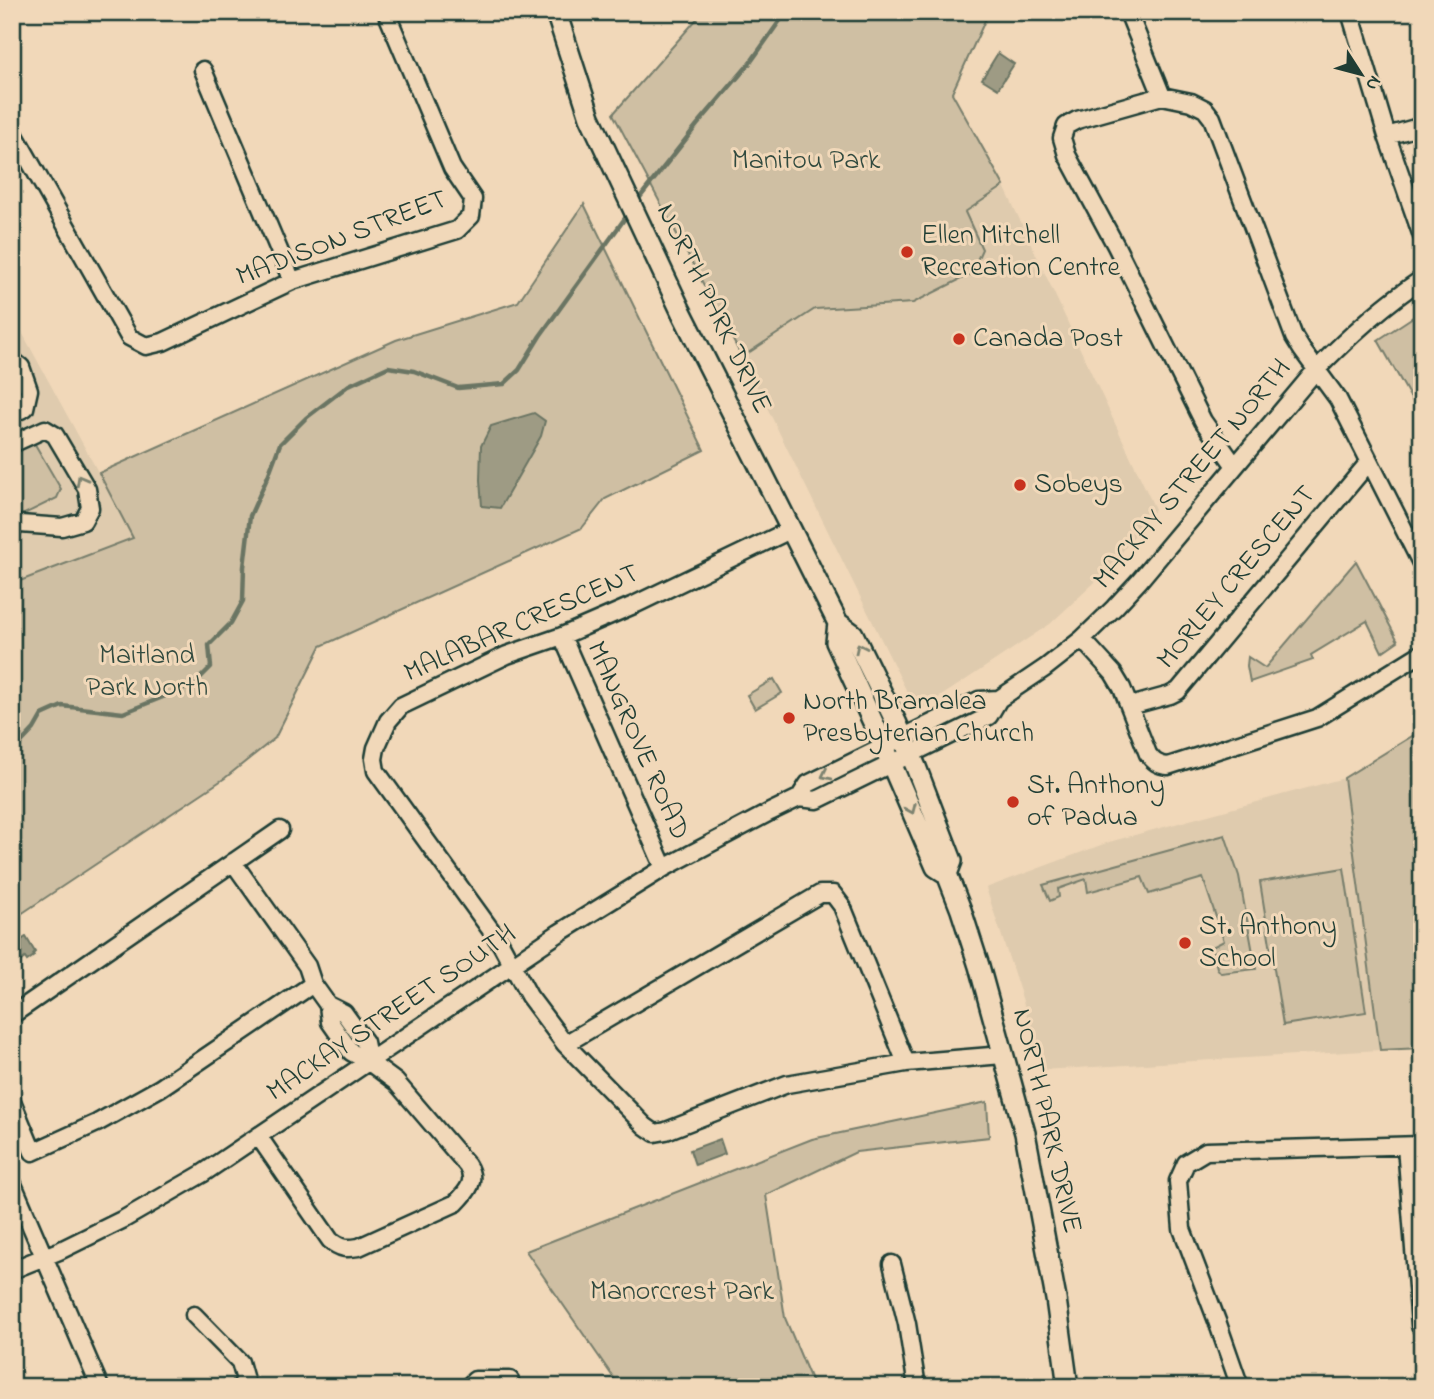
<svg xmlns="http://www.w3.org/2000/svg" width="1434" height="1399" font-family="'Indie Flower',sans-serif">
<rect width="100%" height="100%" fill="#f1d8b9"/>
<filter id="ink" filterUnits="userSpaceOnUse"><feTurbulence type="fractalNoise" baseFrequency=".0143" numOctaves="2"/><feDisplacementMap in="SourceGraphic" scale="14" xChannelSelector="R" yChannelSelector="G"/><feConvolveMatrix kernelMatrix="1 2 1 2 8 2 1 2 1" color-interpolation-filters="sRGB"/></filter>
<g filter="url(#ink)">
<path fill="#dfcbae" d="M1004,186L1155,509L1108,570L1050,624L917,712L742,357L815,309L913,303L982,249L964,212Z
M12,314L134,538L12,584Z
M1344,778L1380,1050L1042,1070L1022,998L986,888L1109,842Z"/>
<path fill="#cfbfa3" stroke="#777e6c" stroke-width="2" d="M703,12H987V16L952,93L1004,186L965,212L982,249L971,274L913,303L815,309L742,357L613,114Z
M584,204L704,450L605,499L582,528L321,646L275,738L225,778L12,920V584L133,538L99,473L396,340L518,302Z
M1422,311V418L1378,340Z
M29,434L61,489L57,498L12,520V440Z
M1356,561L1398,641L1382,652L1367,621L1311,655L1313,660L1250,682L1247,666L1248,657L1265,668Z
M774,679L782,693L755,709L747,695Z
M1422,730V1048L1380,1050L1344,778Z
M1225,835L1239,876L1256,969L1221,973L1217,968L1212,947L1224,941L1203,878L1149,894L1142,877L1088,892L1086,879L1058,889L1059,897L1050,901L1043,885Z
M1344,868L1366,1012L1283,1025L1260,882Z
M987,1102L989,1137L856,1152L766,1195L785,1318L814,1387H620L526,1251L812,1139Z"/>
<path fill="#9e9b84" stroke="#6b7564" stroke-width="2" d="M998,53L1014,64L998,89L982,79Z
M534,413L545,421L541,436L500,508L482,506L480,480L481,446L491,426Z
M26,937L35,952L33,954L34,956L27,961L25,958L12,967V946Z
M720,1139L725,1154L695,1165L690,1150Z"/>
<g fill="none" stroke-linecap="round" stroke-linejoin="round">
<path stroke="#6b7564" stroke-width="4.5" d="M637,201L697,125L750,63L786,12
M12,749L16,748L34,729L42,715L62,706L123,713L193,685L211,667L209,645L231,623L243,601L244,567L250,516L268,476L280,444L306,418L349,385L388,367L414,371L458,388L504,384L519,370L540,336L628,214"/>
<defs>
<path id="minor" d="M1128,12L1162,96
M1350,12L1387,136L1422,236
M203,70L292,281
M12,130L129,337L146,346L163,342L292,281L457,230L471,216L473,199L452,168L386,12
M1387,136L1422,126
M12,360L21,367L29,390L25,408L12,414
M12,444L45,429L55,435L87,489L90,508L83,521L62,527L20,524L12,527
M1235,466L1203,421L1116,246L1067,155L1062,138L1066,126L1077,120L1162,96L1191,102L1205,109L1212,118L1294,337L1302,350L1338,399L1422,565
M790,530L636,604L562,636L507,655L401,706L388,721L376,748L374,759L376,771L501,944L529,996L565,1044L645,1126L655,1133L666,1131L787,1084L906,1063L1003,1055
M562,636L664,868
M1082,639L1113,673L1122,688L1148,754C1154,762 1158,765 1168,766L1317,718L1422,653
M1130,706L1170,695L1178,691L1369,462
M799,798L808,784L979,700L999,699
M233,862L307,966L313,984L328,1005L344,1013L365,1042L369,1062
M12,1015L280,830
M565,1044L820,894H833L842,906L906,1063
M12,1101L33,1152L97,1123L160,1088L313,984
M259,1137L330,1240C340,1249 347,1249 359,1247L456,1203C468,1191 477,1181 467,1165L396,1082L369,1062L351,1052L330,1022L328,1005
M1406,1146L1420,1326
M12,1182L100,1387
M892,1264L907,1324L917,1387
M12,1270L59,1251L124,1219L202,1174L559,933L664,868L770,812L799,798L817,800L989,716L999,699L1045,668L1082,639L1114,608L1139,581L1316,370C1349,336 1383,305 1422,279
M194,1315L240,1362L245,1380L240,1387
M468,1387L475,1380H510
M1240,1387L1217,1321L1182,1229L1178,1181L1186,1163L1206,1151L1422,1145"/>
<path id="major" d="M556,12L590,117L681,311L838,623L853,634L897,724L916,767L952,861L947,874
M838,623L836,642L878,733L936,867L947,874L961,910L979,966L1025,1133L1056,1299L1068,1387"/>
</defs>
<use href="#minor" stroke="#1f3d34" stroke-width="21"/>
<use href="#major" stroke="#1f3d34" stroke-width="24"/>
<use href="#minor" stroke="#f1d8b9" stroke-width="16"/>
<use href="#major" stroke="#f1d8b9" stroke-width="19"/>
</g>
<defs><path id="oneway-chevron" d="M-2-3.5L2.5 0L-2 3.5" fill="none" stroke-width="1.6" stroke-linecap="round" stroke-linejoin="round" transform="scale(1.75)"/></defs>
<g stroke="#7d8370">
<use href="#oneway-chevron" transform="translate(81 480) rotate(-119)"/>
<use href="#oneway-chevron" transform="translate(860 648) rotate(-115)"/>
<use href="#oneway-chevron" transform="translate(826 775) rotate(154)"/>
<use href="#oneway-chevron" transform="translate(911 809) rotate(67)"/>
</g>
</g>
<g fill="#c8321e" stroke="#f1d8b9" stroke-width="2.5">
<circle cx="907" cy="252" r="7"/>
<circle cx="959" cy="339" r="7"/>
<circle cx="1020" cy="485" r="7"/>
<circle cx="789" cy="718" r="7"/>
<circle cx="1013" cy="802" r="7"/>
<circle cx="1185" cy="943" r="7"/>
</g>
<g text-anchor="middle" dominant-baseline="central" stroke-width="6" stroke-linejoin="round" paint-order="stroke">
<g font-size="28" fill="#314a3f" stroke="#f1d8b9">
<text x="806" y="161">Manitou Park</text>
<text x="147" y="656">Maitland<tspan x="147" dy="32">Park North</tspan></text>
<text x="682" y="1292">Manorcrest Park</text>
</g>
<g font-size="28" fill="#1f3d34" stroke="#f1d8b9" text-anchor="start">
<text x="921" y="236">Ellen Mitchell<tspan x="921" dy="32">Recreation Centre</tspan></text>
<text x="973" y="339">Canada Post</text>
<text x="1034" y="485">Sobeys</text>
<text x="803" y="702">North Bramalea<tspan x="803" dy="32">Presbyterian Church</tspan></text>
<text x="1027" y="786">St. Anthony<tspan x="1027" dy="32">of Padua</tspan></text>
<text x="1199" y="927">St. Anthony<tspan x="1199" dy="32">School</tspan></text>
</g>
<g font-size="28" fill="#1f3d34" stroke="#f1d8b9">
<text transform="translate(342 239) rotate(-21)">MADISON STREET</text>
<text transform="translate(713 309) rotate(64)">NORTH PARK DRIVE</text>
<text transform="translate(1193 475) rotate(-50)">MACKAY STREET NORTH</text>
<text transform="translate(1237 578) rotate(-50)">MORLEY CRESCENT</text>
<text transform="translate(522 624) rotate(-24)">MALABAR CRESCENT</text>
<text transform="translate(637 741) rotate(66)">MANGROVE ROAD</text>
<text transform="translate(392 1014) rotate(-34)">MACKAY STREET SOUTH</text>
<text transform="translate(1046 1121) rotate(77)">NORTH PARK DRIVE</text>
</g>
</g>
<rect width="1434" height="1399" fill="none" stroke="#f1d8b9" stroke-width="42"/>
<rect x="21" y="21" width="1392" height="1357" fill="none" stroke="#1f3d34" stroke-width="2.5" filter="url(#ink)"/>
<g transform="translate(1361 74) rotate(126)" stroke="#f1d8b9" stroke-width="5" paint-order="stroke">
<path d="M0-5L12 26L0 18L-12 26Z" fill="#1f3d34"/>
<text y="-10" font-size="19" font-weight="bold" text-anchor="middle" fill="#1f3d34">N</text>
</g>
</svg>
